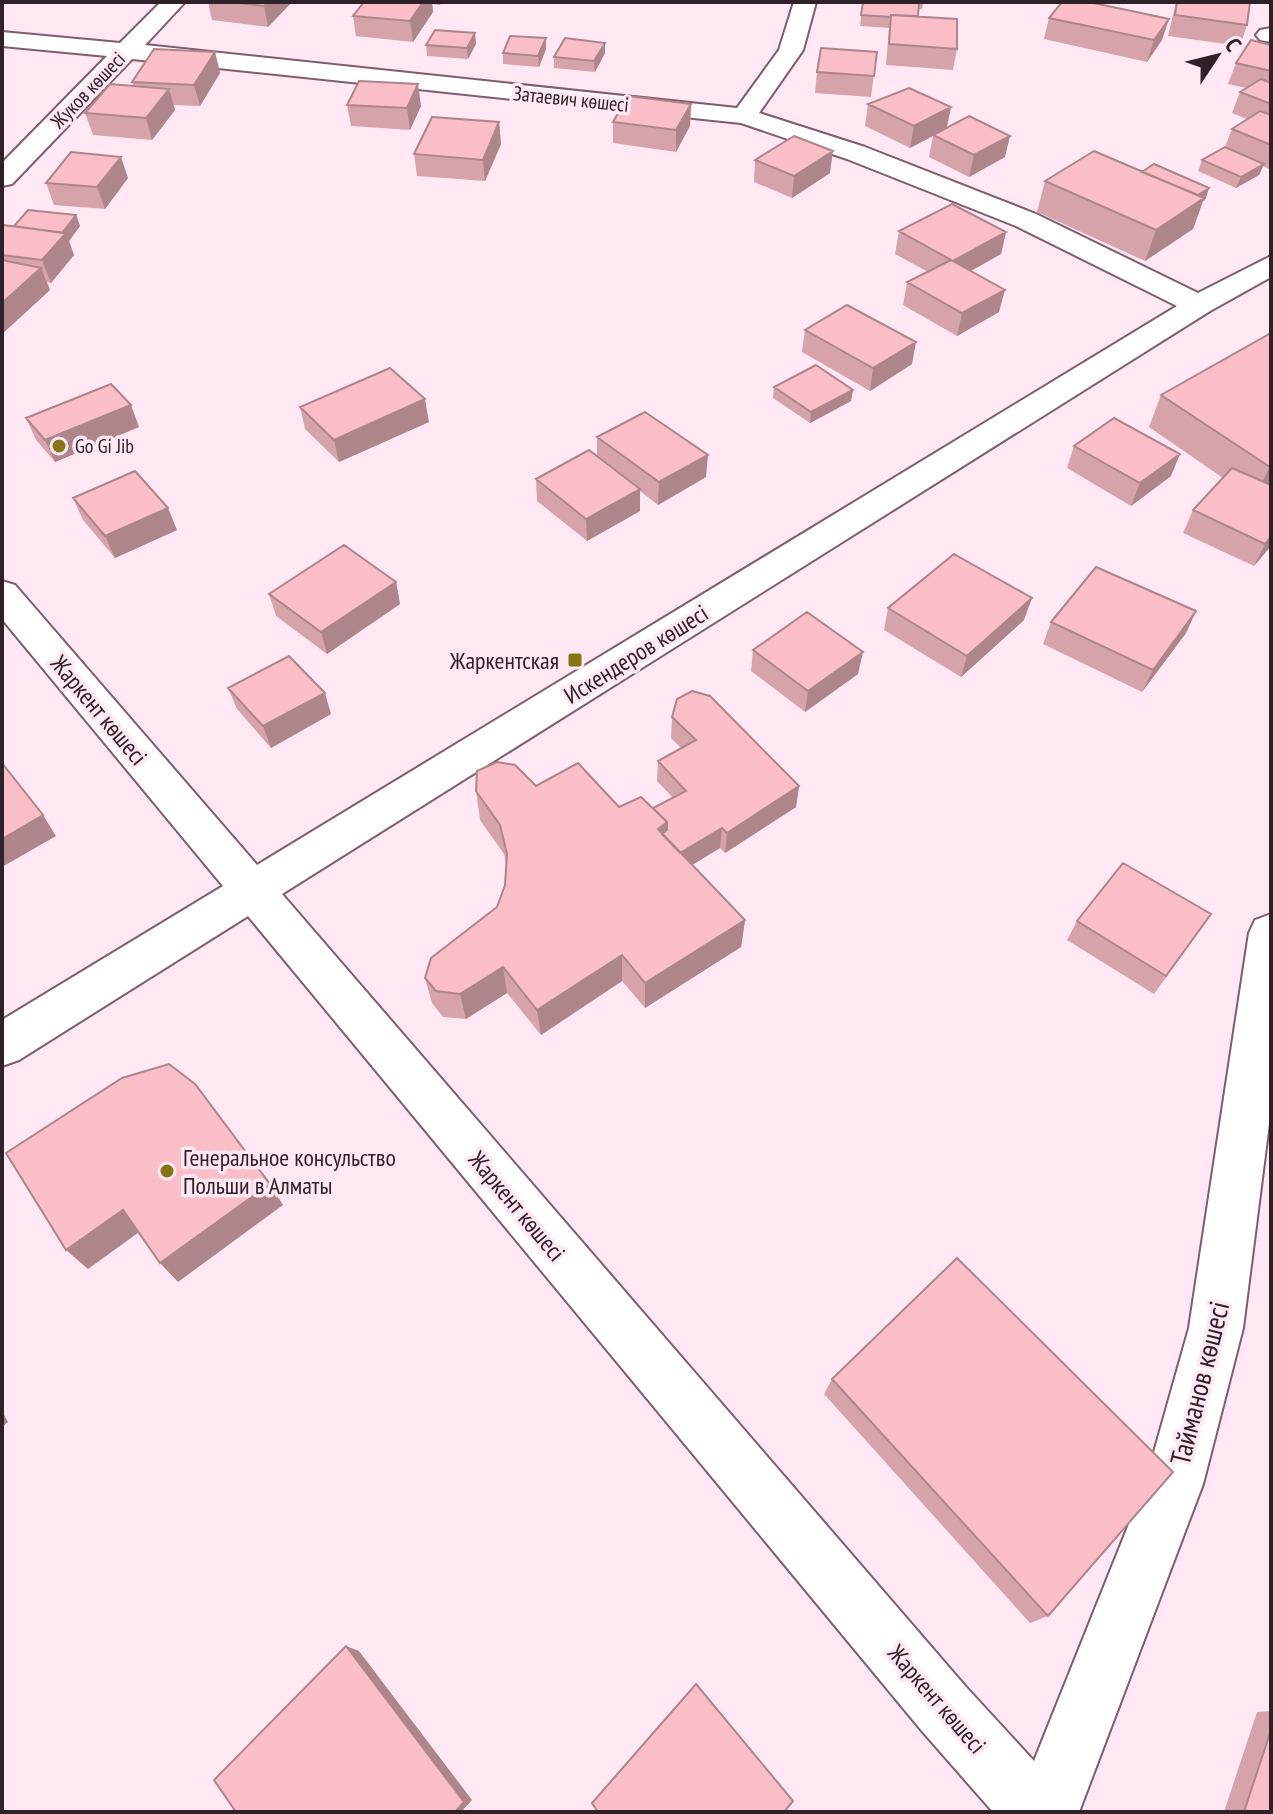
<svg xmlns="http://www.w3.org/2000/svg" width="1273" height="1814" font-family="'PT Sans Narrow',sans-serif">
<rect width="100%" height="100%" fill="#ffe8f3"/>
<g fill="none" stroke-linecap="round" stroke-linejoin="round">
<defs>
<path id="minor" d="M161,2H185L145,45L737,108L779,50L794,2H816L803,50L759,113L865,147L1036,214L1198,293L1271,256V277L1210,311L282,894L966,1687L1034,1761L1145,1484L1189,1328L1249,933L1255,920L1271,914V1108L1243,1328L1203,1484L1079,1812H993L922,1731L248,916L19,1060L2,1066V1020L223,886L2,619V581L15,585L257,865L1177,306L1016,226L847,159L741,123L132,59L12,184L2,186V163L107,56L2,46V32L120,43Z
M1271,28V42L1260,40L1256,35L1260,30Z"/>
</defs>
<use href="#minor" stroke="#7d5d6e" stroke-width="4"/>
<use href="#minor" fill="#fff" fill-rule="evenodd"/>
</g>
<path fill="#d6a3ab" d="M208,2H292L268,27L212,20Z
M364,2H442L440,5L432,4L433,12L413,42L356,36L353,16Z
M863,2H923L922,9H919L918,16L957,49L953,70L886,65L889,28L860,26Z
M1176,2H1250L1247,25L1240,46L1168,36Z
M1049,18L1162,40L1147,62L1044,39Z
M546,38V49L539,67L503,64V53Z
M476,44L468,59L427,56L426,45Z
M1271,45V170L1263,166L1259,175L1236,188L1198,171L1202,160L1225,147L1232,129L1247,119L1232,113L1240,92L1246,88L1228,84L1236,63Z
M215,52L220,73L200,106L173,105L175,110L152,140L93,135L85,113L133,86L132,82Z
M877,52L871,97L815,93L817,72Z
M605,53L595,72L554,68V57Z
M691,104L690,126L676,152L613,143V122Z
M868,104L951,107L947,128L1005,157L969,177L929,157L933,136L910,148L865,126Z
M347,105L421,106L410,130L351,126Z
M499,122L501,144L485,181L417,176L414,154Z
M755,160L830,173L792,198L754,182Z
M128,178L105,209L54,205L46,183Z
M1045,181L1209,188L1205,200L1203,201L1193,229L1145,261L1037,212Z
M76,215L80,226L69,241L74,255L51,283L47,282L50,290L2,334V226H14Z
M899,231L1006,232L1001,254L971,271L999,312L957,336L903,305L907,282L928,272L895,254Z
M805,330L912,364L870,391L802,352Z
M1271,333V546L1254,566L1183,533L1193,510L1223,478L1149,427L1161,395Z
M774,387L851,401L810,423L773,398Z
M300,407L429,422L339,462L305,429Z
M26,418L139,427L55,462L36,440Z
M597,437L706,477L658,505L640,491V511L587,541L537,501L536,479L597,457Z
M1074,446L1171,476L1131,506L1067,468Z
M73,498L177,530L115,558L83,520Z
M396,582L400,604L327,654L276,616L269,594Z
M888,608L1024,620L961,677L884,630Z
M1196,611L1186,633L1142,692L1043,644L1051,622Z
M753,650L858,674L805,712L751,671Z
M228,688L331,714L271,748L237,709Z
M672,717L799,786L796,807L725,853L720,848L692,865L745,920L741,947L645,1008L622,981L541,1035L507,993L466,1019L443,1017L432,1003L425,978L497,907L505,885L506,863L504,854L480,820L476,791L536,786L619,807L653,808L673,798L657,781L658,761L681,748L671,738Z
M1077,921L1198,933L1154,994L1067,940Z
M832,1379L1048,1616L1030,1623L824,1394Z
M1271,1711V1812H1224L1257,1712Z"/>
<path fill="#ae858b" d="M268,2H292L268,27L264,6Z
M423,2H432L433,12L413,42L410,21Z
M1169,19L1162,40L1147,62L1154,40Z
M475,33L476,44L468,59L467,48Z
M546,38V49L539,67L538,56Z
M605,43V53L595,72L594,61Z
M215,52L220,73L200,106L194,85Z
M418,84L421,106L410,130L407,108Z
M169,89L175,110L152,140L146,118Z
M691,104L690,126L676,152V130Z
M951,107L946,129L910,148L914,126Z
M499,122L501,144L485,181L483,160Z
M1010,136L1005,157L969,177L974,155Z
M833,151L830,173L792,198L794,176Z
M121,157L128,178L105,209L97,187Z
M1264,164L1259,175L1236,188L1241,177Z
M1209,188L1205,200L1203,201L1193,229L1145,261L1156,230L1186,202Z
M76,215L80,226L69,241L74,255L51,283L42,260Z
M1006,232L1001,254L949,283L953,261Z
M41,268L50,290L2,334V303Z
M1005,290L999,312L957,336L962,313Z
M916,342L912,364L870,391L873,368Z
M853,390L851,401L810,423L811,412Z
M425,399L429,422L339,462L334,440Z
M131,405L139,427L55,462L45,440Z
M1180,454L1171,476L1131,506L1140,483Z
M708,455L706,477L658,505L659,482Z
M1271,466V486L1254,498L1270,467Z
M640,489V511L587,541L586,519Z
M168,508L177,530L115,558L105,536Z
M1271,537V546L1254,566L1265,544Z
M396,582L400,604L327,654L321,632Z
M1032,598L1024,620L961,677L967,656Z
M1196,611L1186,633L1142,692L1153,670Z
M863,652L858,674L805,712L808,691Z
M325,693L331,714L271,748L263,726Z
M799,786L796,807L725,853L727,833Z
M43,815L56,836L2,867V839Z
M667,822L666,847L658,829Z
M722,828L720,848L674,876L675,856Z
M745,920L741,947L645,1008V983Z
M622,955V981L541,1035L537,1010Z
M503,967L507,993L466,1019L460,994Z
M270,1184L283,1205L178,1282L160,1263Z
M123,1210L142,1230L88,1269L66,1250Z
M2,1411L8,1422L2,1427Z
M346,1646L359,1651L472,1800L461,1812H455Z"/>
<path fill="#f9bec7" stroke="#ae858b" stroke-width="2" d="M229,2H268L264,6Z
M364,2H423L410,21L353,16Z
M863,2L919,3L918,16L891,15V17L861,15Z
M1062,2H1089L1169,19L1154,40L1049,18Z
M1177,2H1250L1247,25L1175,15Z
M891,15L957,19V49L889,44Z
M435,30L475,33L467,48L426,45Z
M510,36L546,38L538,56L503,53Z
M565,38L605,43L594,61L554,57Z
M1251,40L1271,45V71L1236,63Z
M821,48L877,52L874,76L817,72Z
M154,49L215,52L194,85L132,82Z
M1261,79L1271,83V104L1240,92Z
M359,81L418,84L407,108L347,105Z
M110,84L169,89L146,118L85,113Z
M909,88L951,107L914,126L868,104Z
M628,96L691,104L676,130L613,122Z
M1260,111L1271,115V145L1232,129Z
M969,116L1010,136L974,155L933,135Z
M432,117L499,122L483,160L414,154Z
M794,136L833,151L794,176L755,160Z
M1225,147L1264,164L1241,177L1202,160Z
M1094,151L1204,198L1156,230L1045,181Z
M71,152L121,157L97,187L46,183Z
M1154,164L1209,188L1198,195L1142,172Z
M952,204L1006,232L953,261L899,231Z
M28,210L76,215L62,233L14,226Z
M3,225L66,233L42,260L2,255V226Z
M2,260L41,268L2,303Z
M951,260L1005,290L962,313L907,282Z
M847,305L916,342L873,368L805,330Z
M1271,333V466L1270,467L1161,395Z
M816,365L853,390L811,412L774,387Z
M390,368L425,399L334,440L300,407Z
M111,384L131,405L45,440L26,418Z
M645,412L708,455L659,482L597,437Z
M1114,418L1180,454L1140,483L1074,446Z
M589,450L640,489L586,519L536,479Z
M1232,468L1271,485V537L1265,544L1193,510Z
M135,471L168,508L105,536L73,498Z
M344,545L396,582L321,632L269,594Z
M954,554L1032,598L967,656L888,608Z
M1096,567L1196,611L1153,670L1051,622Z
M807,612L863,652L808,691L753,650Z
M289,656L325,693L263,726L228,688Z
M692,691L710,696L799,786L727,833L722,828L680,853L662,834L667,830V822L653,808L686,791L658,761L696,740L672,717L677,699Z
M497,762L515,765L536,786L578,763L619,807L641,797L667,822L658,829L745,920L645,983L622,955L537,1010L503,967L460,994L436,991L425,978L431,958L497,907L505,885L507,854L500,825L476,791L477,771Z
M2,763L43,815L2,839Z
M1123,863L1211,914L1166,976L1077,921Z
M169,1064L195,1084L270,1184L160,1263L123,1210L66,1250L6,1153L122,1078Z
M957,1258L1173,1472L1048,1616L832,1379Z
M346,1646L464,1802L455,1812H236L214,1780Z
M696,1684L793,1801L784,1812H598L592,1803Z
M1271,1730V1812H1244Z"/>
<g fill="#867416" stroke="#ffe8f3" stroke-width="3">
<circle cx="59" cy="446" r="8"/>
<rect x="567" y="652" width="16" height="16" rx="4"/>
<circle cx="167" cy="1171" r="8"/>
</g>
<g text-anchor="middle" dominant-baseline="central" stroke-width="7" stroke-linejoin="round" paint-order="stroke">
<g font-size="20" fill="#2e2128" stroke="#ffe8f3">
<text transform="translate(88 90) rotate(-46)">Жуков көшесі</text>
<text transform="translate(571 99) rotate(6)">Затаевич көшесі</text>
</g>
<g font-size="20" fill="#2e2128" stroke="#ffe8f3" text-anchor="start">
<text x="75" y="446">Go Gi Jib</text>
</g>
<g font-size="24" fill="#2e2128" stroke="#ffe8f3">
<text transform="translate(636 654) rotate(-32)">Искендеров көшесі</text>
<text transform="translate(99 710) rotate(50)">Жаркент көшесі</text>
<text transform="translate(517 1206) rotate(50)">Жаркент көшесі</text>
<text transform="translate(937 1699) rotate(49)">Жаркент көшесі</text>
</g>
<g font-size="24" fill="#2e2128" stroke="#ffe8f3" text-anchor="end">
<text x="559" y="660">Жаркентская</text>
<text x="183" y="1157" text-anchor="start">Генеральное консульство<tspan x="183" dy="28">Польши в Алматы</tspan></text>
</g>
<g font-size="28" fill="#2e2128" stroke="#ffe8f3">
<text transform="translate(1199 1383) rotate(-76)">Тайманов көшесі</text>
</g>
</g>
<rect width="1273" height="1814" fill="none" stroke="#2e2128" stroke-width="8"/>
<g transform="translate(1217 56) rotate(55)" stroke="#ffe8f3" stroke-width="6" paint-order="stroke">
<path d="M0-6L14 30L0 20L-14 30Z" fill="#2e2128"/>
<text y="-12" font-size="22" font-weight="bold" text-anchor="middle" fill="#2e2128">С</text>
</g>
</svg>
